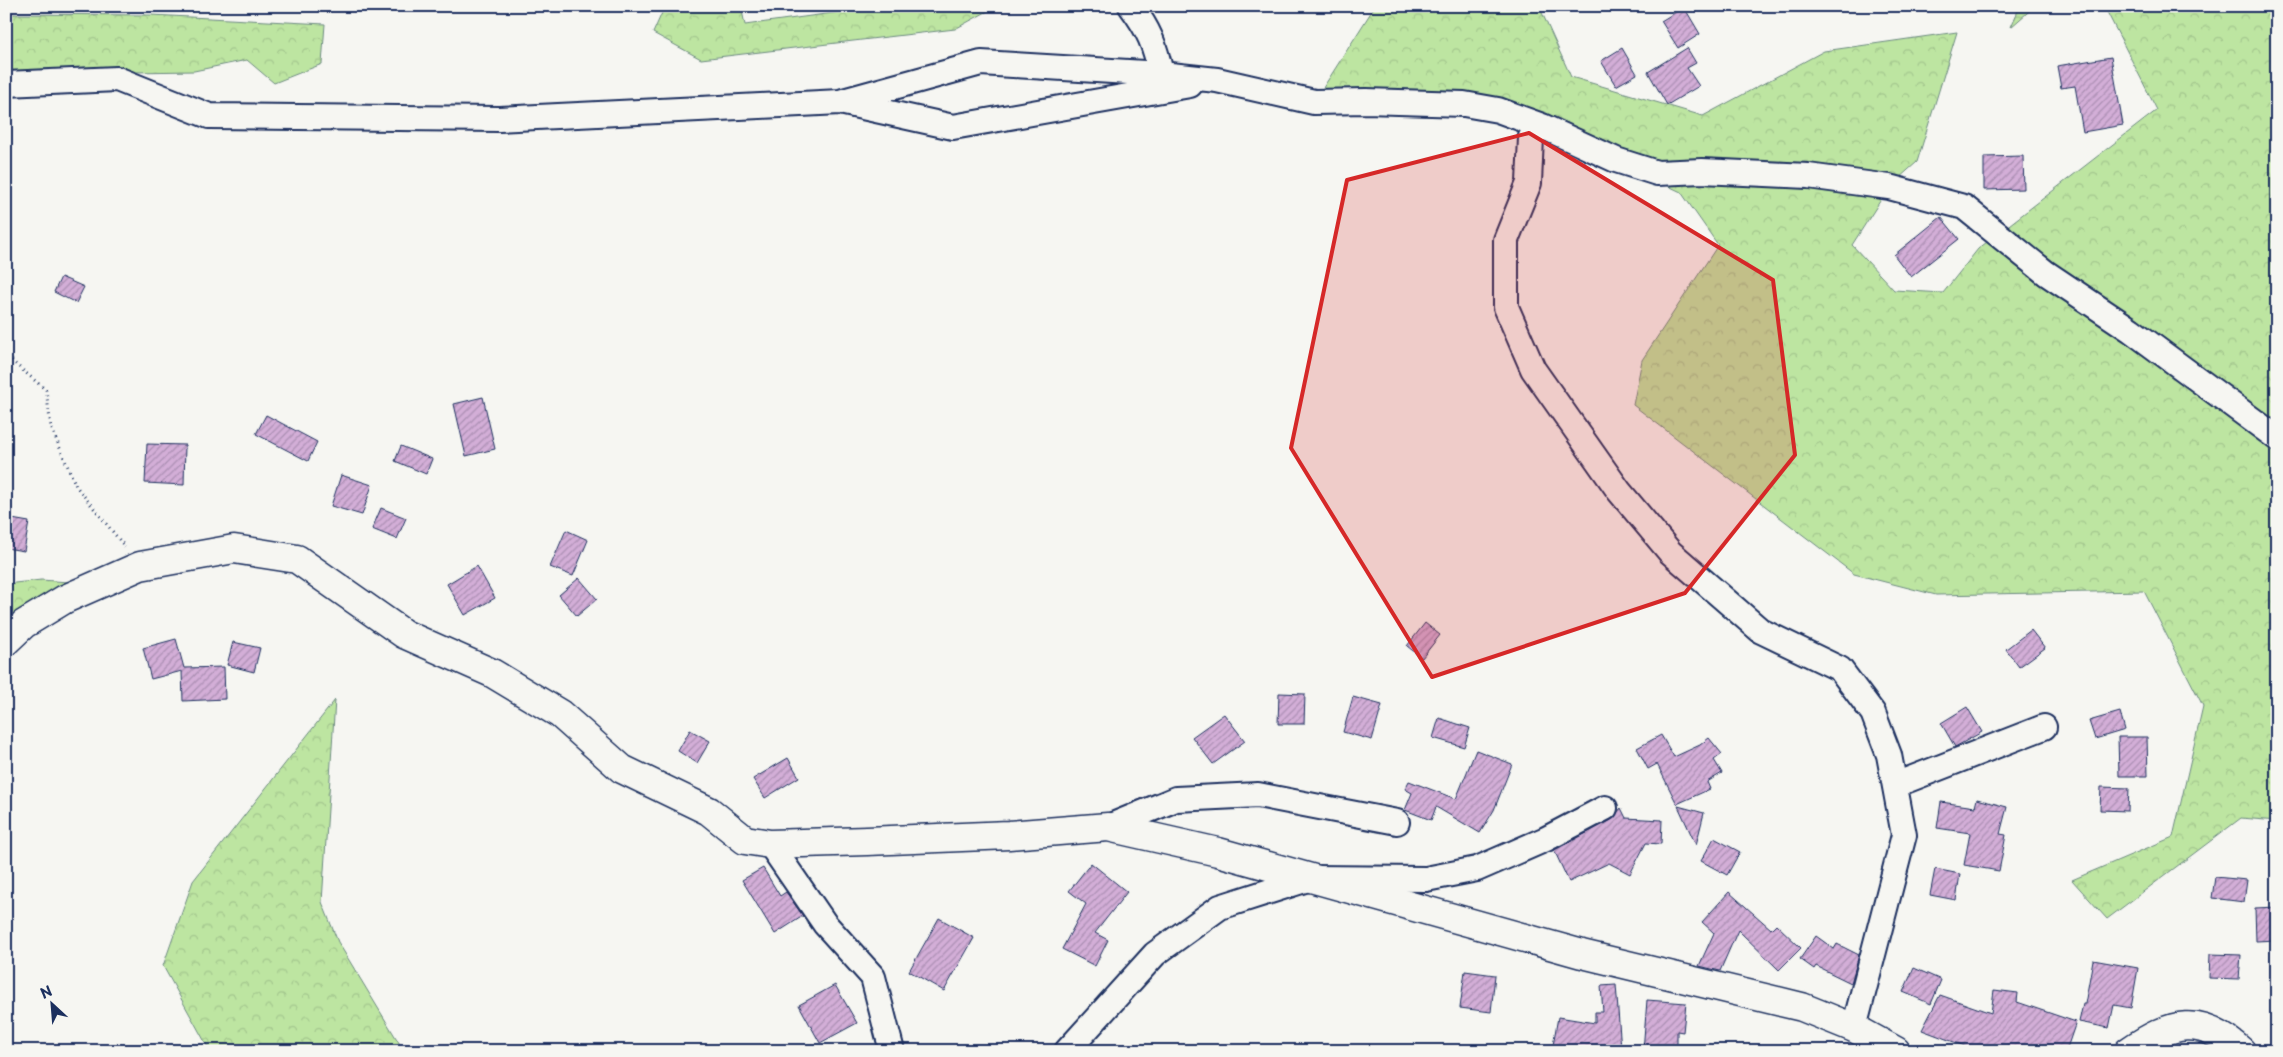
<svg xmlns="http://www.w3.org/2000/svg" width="2283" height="1057" font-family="'Playpen Sans',sans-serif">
<defs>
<pattern id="forest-crowns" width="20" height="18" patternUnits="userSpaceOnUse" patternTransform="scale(1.25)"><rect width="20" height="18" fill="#bde5a1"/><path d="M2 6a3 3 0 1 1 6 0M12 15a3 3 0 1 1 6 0" fill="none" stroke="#a2c58d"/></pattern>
<pattern id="building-hatch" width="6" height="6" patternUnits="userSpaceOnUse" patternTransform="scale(1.25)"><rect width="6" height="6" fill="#d3aed7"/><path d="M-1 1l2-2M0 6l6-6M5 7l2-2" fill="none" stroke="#aa8eb2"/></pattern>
</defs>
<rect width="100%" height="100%" fill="#f6f6f2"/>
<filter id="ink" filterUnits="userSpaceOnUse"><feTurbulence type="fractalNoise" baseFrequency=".02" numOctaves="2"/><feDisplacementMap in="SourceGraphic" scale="10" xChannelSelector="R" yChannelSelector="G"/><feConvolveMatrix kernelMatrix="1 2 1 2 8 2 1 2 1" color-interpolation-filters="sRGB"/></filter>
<g filter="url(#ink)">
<path fill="url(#forest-crowns)" stroke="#6c8a80" d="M665,6H741L745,25L884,6H997L955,29L701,59L653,33Z
M1375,6H1539L1571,77L1703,116L1824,51L1957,32L1917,162L1889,187L1852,245L1894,290L1943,293L1978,249L2157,110L2104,6H2277V821L2241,818L2107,919L2072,880L2173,837L2203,706L2144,591L1936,595L1854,574L1633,405L1642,360L1718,245L1681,192L1542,126L1498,110L1314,102Z
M2020,6H2035L2011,27Z
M6,14L151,15L325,24L322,64L274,83L247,60L194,71L72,73L6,87Z
M41,580L96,584L6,641V584Z
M335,700L322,902L338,942L404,1051H210L163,966L193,881Z"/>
<path fill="url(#building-hatch)" stroke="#1b2f5e" d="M1684,7L1700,34L1678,48L1661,21Z
M1622,48L1637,74L1616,86L1601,61Z
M1687,48L1696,63L1687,68L1699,86L1667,105L1648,72Z
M2111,57L2123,125L2083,132L2075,86L2061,88L2057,66Z
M2023,156L2024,189L1984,190V157Z
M1941,217L1959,239L1911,277L1894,255Z
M61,277L84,287L76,303L54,292Z
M483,397L495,449L466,456L454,404Z
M266,415L317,442L308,461L256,434Z
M147,444L185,445L184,485L145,483Z
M401,446L432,459L426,474L395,461Z
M341,475L372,485L362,515L331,506Z
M381,508L406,518L397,539L372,529Z
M6,518L29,522L24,551L6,548Z
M566,530L588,540L573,576L550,567Z
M477,566L495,598L465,615L447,584Z
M579,578L597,599L577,616L559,595Z
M1425,623L1440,635L1422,658L1407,646Z
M2031,630L2045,648L2019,667L2006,649Z
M176,639L184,668L224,667L225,699L183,701L182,671L151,679L143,648Z
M233,642L260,648L254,672L227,665Z
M1279,693L1305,694L1304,724H1278Z
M1353,697L1382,705L1372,740L1343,732Z
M1967,707L1982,732L1955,747L1941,723Z
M2120,712L2125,730L2095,739L2089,721Z
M1224,714L1245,741L1213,764L1192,737Z
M1439,718L1470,728L1464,747L1433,738Z
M690,730L710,741L697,763L678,751Z
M1661,735L1674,757L1700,745L1709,738L1722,754L1714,760L1722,773L1707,782L1710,789L1677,804L1657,764L1648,769L1637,748Z
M2118,737H2147L2148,776H2119Z
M1476,750L1512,764L1494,810L1480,833L1436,807L1431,820L1405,810L1412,793L1405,789L1409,781L1456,799Z
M788,758L799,777L765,798L753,779Z
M2101,787L2129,788L2128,811L2100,810Z
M1977,799L2007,807L2000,834L2006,835L1999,871L1964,865L1970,833L1937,828L1941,802L1975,807Z
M1678,806L1704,813L1696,845Z
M1621,808L1626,818L1662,820L1661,844L1646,843L1630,874L1609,863L1569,882L1554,850L1611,820Z
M1714,838L1740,852L1727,875L1701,861Z
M1091,863L1127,892L1095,933L1108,940L1095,966L1062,949L1086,904L1069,891Z
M763,868L780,896L786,892L803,916L775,934L742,880Z
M1935,869L1960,874L1956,900L1930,895Z
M2215,877L2247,880L2244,902L2212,898Z
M1729,892L1771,929L1776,924L1801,948L1779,970L1738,930L1720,971L1699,966L1714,933L1702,922Z
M2277,907V940L2256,941L2255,908Z
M939,918L974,938L944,991L909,971Z
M1816,936L1834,949L1837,944L1859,955L1851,983L1816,966L1814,969L1800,959Z
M2210,954L2241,955L2239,979L2209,978Z
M2093,960L2138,968L2131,1008L2114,1005L2109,1028L2079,1022L2083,1004H2085Z
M1914,968L1941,980L1931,1004L1903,992Z
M1465,971L1495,975L1491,1012L1460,1008Z
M835,985L857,1023L820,1043L799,1005Z
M1616,985L1621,1049L1552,1051L1558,1017L1595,1023V1012H1603L1601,986Z
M1994,990L2018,993L2017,1002L2076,1022L2066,1051H1978L1922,1030L1940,995L1991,1013Z
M1647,1000L1686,1003L1683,1032L1677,1031V1051H1643Z"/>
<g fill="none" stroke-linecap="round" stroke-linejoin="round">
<defs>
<path id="street" d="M1131,6C1149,30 1155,45 1161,74L1217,80L1314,102L1366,101L1464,104L1498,110L1542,126L1616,160L1657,173L1702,171L1808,176L1889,187L1964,207L2046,273L2131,330L2277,438
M6,84L117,79L209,116L499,119L840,102L953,127L1190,85
M843,101L981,63L1161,74
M1542,126L1531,137L1529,183L1506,240V307L1533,369L1619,491L1670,552L1761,631L1840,669L1873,713L1889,755L1904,835L1854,1028
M1895,785L2044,727
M1108,827L1176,799L1258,795L1397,822
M770,844L825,924L873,977L892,1051
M1067,1051L1155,954L1220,907L1311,878L1426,879L1477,869L1546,839L1605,808"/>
<path id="secondary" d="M6,641L24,624L65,599L140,566L234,549L297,559L404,634L492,673L560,714L622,769L709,811L745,840L770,844L867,841L1009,835L1108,827L1218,852L1582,954L1802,1007L1854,1028L1896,1051
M2129,1051C2172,1022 2200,1014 2241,1051"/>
</defs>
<use href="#street" stroke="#1b2f5e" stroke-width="28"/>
<use href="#secondary" stroke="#1b2f5e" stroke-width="31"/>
<path stroke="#1b2f5e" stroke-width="3" stroke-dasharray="1 4" stroke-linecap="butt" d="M6,352L13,362L46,390L51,427L76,486L125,547"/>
<use href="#street" stroke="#f6f6f2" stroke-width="24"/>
<use href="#secondary" stroke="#f6f6f2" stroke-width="28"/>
</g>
</g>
<path fill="#d62828" fill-opacity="0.2" stroke="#d62828" stroke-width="4" stroke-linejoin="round" d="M1529,133L1773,280L1795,455L1685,593L1432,677L1291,448L1347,180Z"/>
<rect width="2283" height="1057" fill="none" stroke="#f6f6f2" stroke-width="25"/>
<rect x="12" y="12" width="2258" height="1032" fill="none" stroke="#1b2f5e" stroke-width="2" filter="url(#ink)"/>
<g transform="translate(52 1004) rotate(334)" stroke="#f6f6f2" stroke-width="4" paint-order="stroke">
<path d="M0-4L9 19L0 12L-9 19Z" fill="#1b2f5e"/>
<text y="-8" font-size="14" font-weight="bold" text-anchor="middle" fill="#1b2f5e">N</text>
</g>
</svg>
